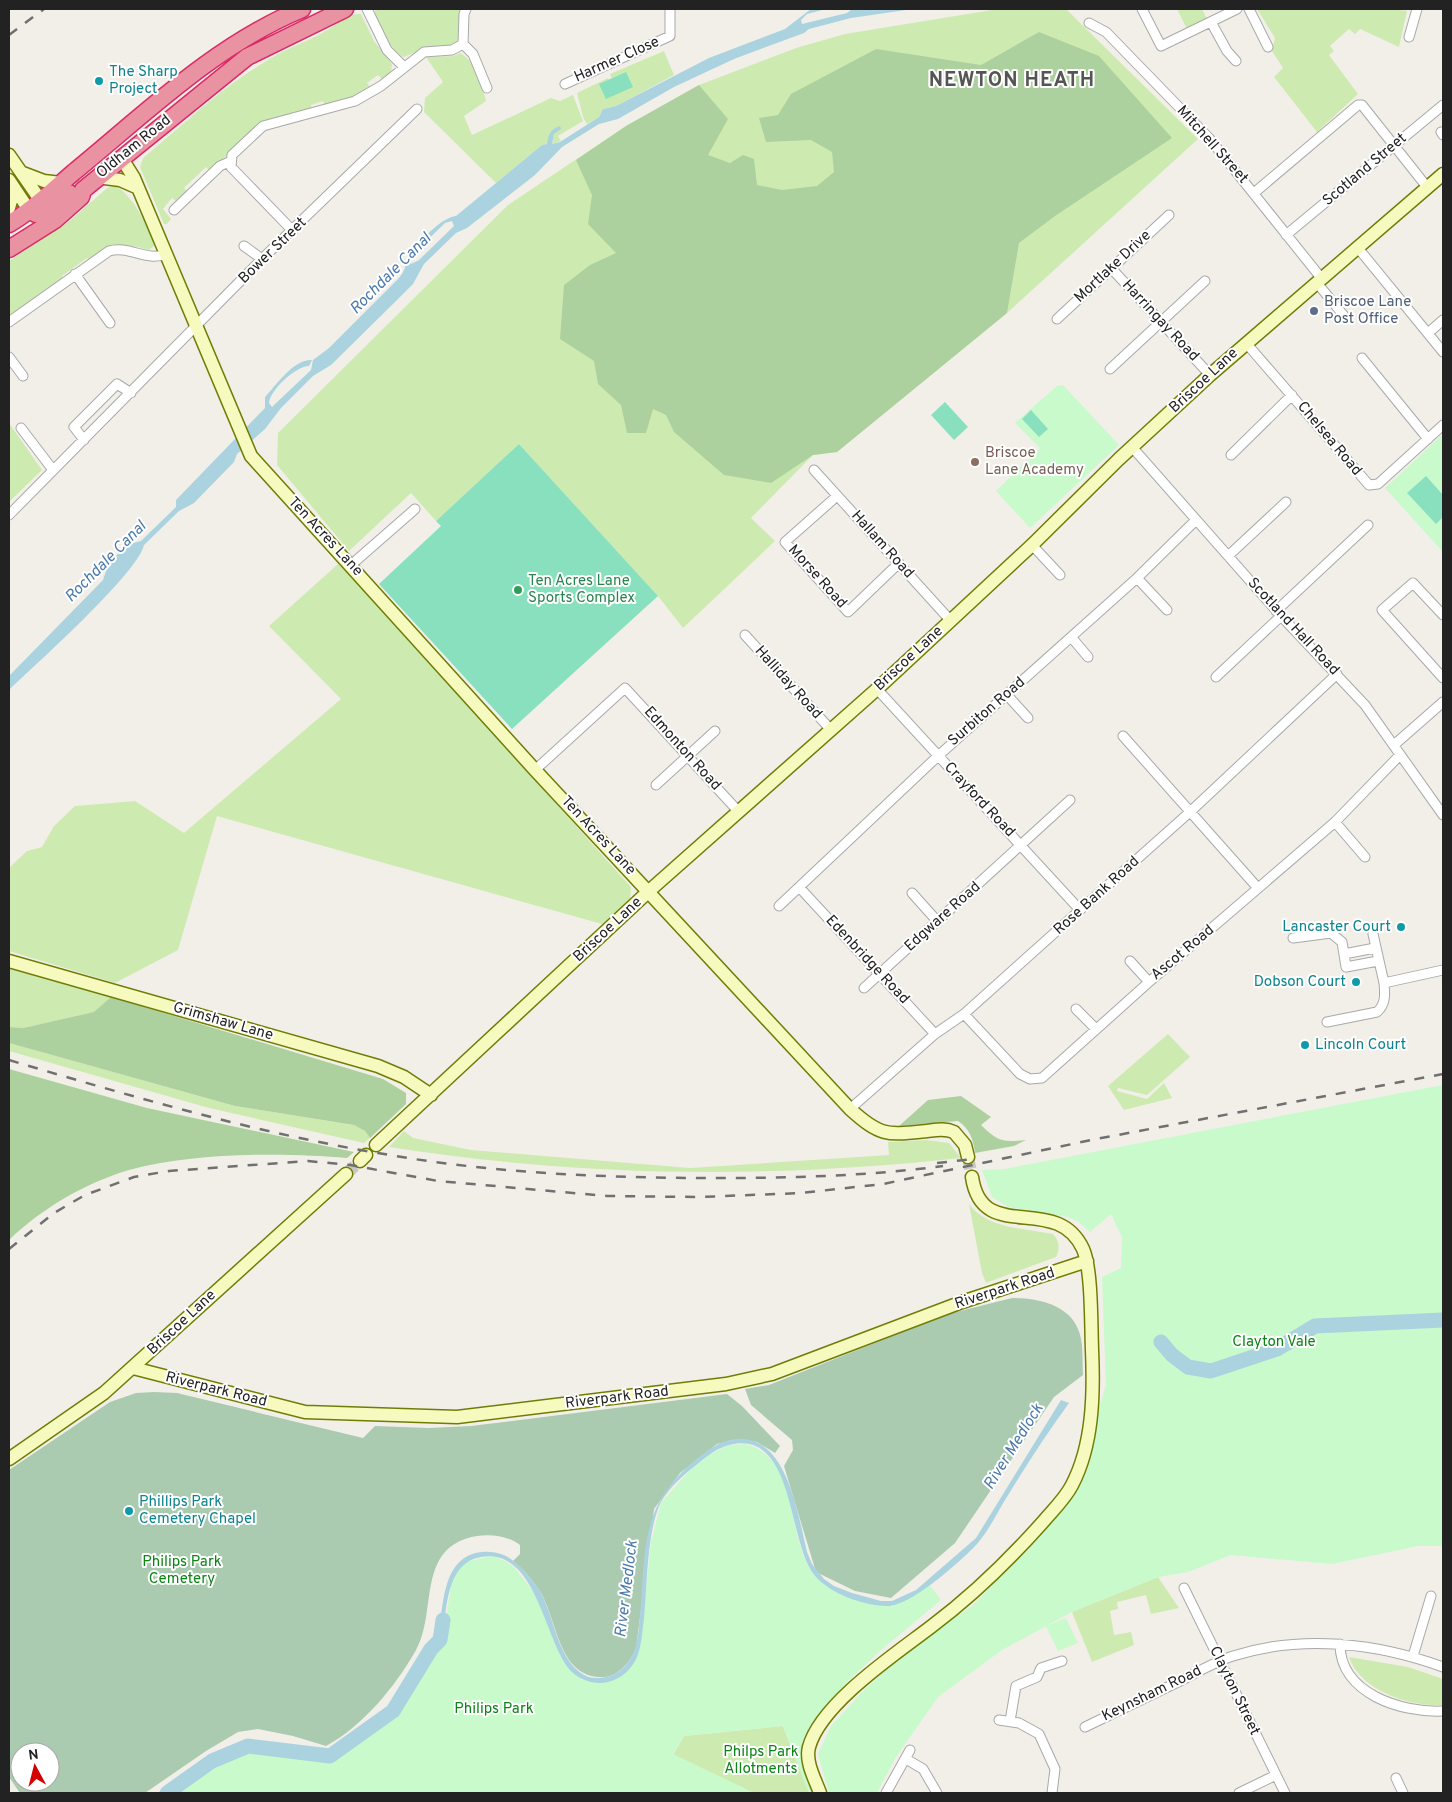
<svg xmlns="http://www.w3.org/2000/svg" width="1452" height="1802" font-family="Overpass,sans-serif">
<rect width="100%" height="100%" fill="#f2efe9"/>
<path fill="#cdebb0" d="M375,9H462C456,21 464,35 455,45L427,47L404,57C392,52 374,21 375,9Z
M998,9H1066L1198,139L1007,313L837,452L813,455L751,518L775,541L683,628L658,596L519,444L436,521L411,493L349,551L277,465L278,433L508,205L626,126L699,85L796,48L845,34Z
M1177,9H1202L1207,19L1187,29Z
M1257,9H1391L1407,11L1399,47L1360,29L1355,34L1349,29L1330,46L1334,51L1329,55L1358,94L1317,132L1274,77L1283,68L1272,51L1275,38Z
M361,14L374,41L392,64L391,74L383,80L378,75L367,83L371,88L360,95L325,107L323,101L311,105L312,110L263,122L210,171L206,167L184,188L188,192L177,202L172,198L163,209L171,219L167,224H164L140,167L143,158C182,126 220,89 263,63C282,50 304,43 324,32C336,26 347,13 361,14Z
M664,51L674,75L616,106L603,109L599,117L587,124L583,117L577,93L608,78L609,80L599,84L626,72L612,79L610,74Z
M460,53C477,62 482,84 486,101L464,116L472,135L551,98L560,101L573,95L583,121L558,136L561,141L552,144L554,134L560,126L548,138L547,144L542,145L496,183L424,112L425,98L443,82L426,57L454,56Z
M114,186C129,189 152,231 154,246L149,250C119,241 115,245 89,260L87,258L62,276L63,279L9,318V261L71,220L107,188Z
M9,423L42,470L9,502Z
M338,564L384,607L458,695L631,887L630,900L602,924L217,816L178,950L115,983L9,951V868L27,851L42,847L54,826L75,806L135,801L184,833L341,699L269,626Z
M9,969L111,997L95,1012L23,1028L9,1027Z
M1168,1034L1190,1057L1147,1095L1118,1088L1117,1091L1147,1099L1164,1083L1172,1098L1124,1110L1108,1086Z
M9,1043L235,1106L354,1125L365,1131L370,1138L364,1143L209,1108L9,1051Z
M404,1131L413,1138L471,1150L690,1168L889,1155L888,1142L926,1140L949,1143L961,1158C770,1179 579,1177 389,1147Z
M969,1204C987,1229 1025,1228 1053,1234C1060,1242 1060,1248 1056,1257L986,1283L982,1273Z
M1158,1577L1179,1608L1151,1614L1146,1595L1117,1602L1118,1609L1110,1611L1114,1635L1131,1632L1134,1645L1092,1662L1072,1612Z
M1349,1657L1408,1667L1443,1679V1705C1411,1707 1360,1691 1349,1657Z
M783,1726L809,1793H754L673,1755L684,1736Z"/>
<path fill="#add19e" d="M1039,32L1099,56L1172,138L1055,216L1019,243L1007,313L837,452L813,455L771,483L724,475L674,432L666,415L653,409L646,433H627L621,405L598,384L594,361L560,339L564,285L590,265L616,253L588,224L592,195L576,160L626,126L699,85L728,119L708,155L730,163L743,155L754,159L757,185L782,190L817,186L834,172L832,152L811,140L766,142L759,118L778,115L791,94L876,49L981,65Z
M111,997L383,1079L406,1093V1104L370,1138L365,1131L354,1125L235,1106L9,1043V1027L23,1028L94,1012Z
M9,1069L147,1108L354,1152L347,1158C283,1152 191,1153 129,1170C85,1183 41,1209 9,1240Z
M961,1096L991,1117L981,1125C998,1142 1003,1142 1026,1140L1014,1146L975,1153C973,1139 970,1129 958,1121L899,1126L928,1100Z"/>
<path fill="#aacbaf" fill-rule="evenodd" d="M1012,1298C1036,1298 1068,1304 1078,1329C1084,1342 1082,1361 1083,1375L1054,1397L955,1543L891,1598L855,1591L816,1572L784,1466L793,1450L792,1440L751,1405L745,1389L769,1385L948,1314Z
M154,1392L177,1393L363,1438L375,1426L429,1428L471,1426L727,1394L742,1406L780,1446L775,1453L757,1442L739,1439L717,1444L680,1473L654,1509L636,1648C631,1661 619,1676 604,1677C559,1679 558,1623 541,1593C534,1581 523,1569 513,1561L520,1554V1545C508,1536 492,1534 477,1536C415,1546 438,1612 416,1650C395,1687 363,1726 326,1746L293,1736L258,1729L238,1732L206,1751L145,1793H20L9,1777V1470L110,1402L136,1393ZM20,1752H50V1782H20Z"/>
<path fill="#c8facc" d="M1063,385L1119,445L1030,528L996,491L1040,448L1015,423L1057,386Z
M1443,434V552L1385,488Z
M1443,1085V1546H1418L1332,1564L1231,1555L1188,1572L1158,1577L1072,1612L1002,1650L938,1697L896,1757L877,1793H829L818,1754L831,1726L865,1689L915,1645L973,1605L1025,1550L1075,1490L1106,1385L1102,1277L1121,1268L1122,1237L1111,1214L1090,1232L1079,1222L1068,1217L1008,1207L992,1197L982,1170L1004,1169Z
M745,1444C799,1456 786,1537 813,1574C829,1595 867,1605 893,1606L929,1584L941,1600L881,1650L846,1683L805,1736C795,1755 806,1774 812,1793H809L783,1726L684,1736L673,1754L754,1793H169L213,1762L249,1747L331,1757L394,1712L432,1650L442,1641L452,1580L459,1568L468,1561L493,1556L507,1562L514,1567L537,1596C549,1625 555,1659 582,1680L622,1676L640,1647L651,1542L661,1503L690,1470L711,1454L728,1445Z
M1066,1618L1078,1643L1058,1651L1046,1626Z"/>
<path fill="#88e0be" d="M626,72L633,87L606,99L599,84Z
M945,402L968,427L954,440L931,415Z
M1031,410L1048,429L1039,437L1022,419Z
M519,444L658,596L512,729L379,584L441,526L436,521Z
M1426,476L1443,495V517L1436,524L1407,493Z"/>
<path fill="#aad3df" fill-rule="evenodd" d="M811,9H826L807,14L801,20L802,24L847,13L852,9H913L851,18L809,29L804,33L734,59L674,87L618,119L599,124L562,147L535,175L467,228L456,233L424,264L413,284L395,302L331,365L313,376L281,408L265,429L237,454L234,462L194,503L179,511L144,545C138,573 35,665 9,690V676L103,580L109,562L129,544L141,541L176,507V500L265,408V397C277,384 294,359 312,360L309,366C296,366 270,390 269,403L272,407L311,370L313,360L329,348L398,279C408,268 404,264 409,255C417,243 442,217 456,216L542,145L547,144C548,134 551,129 560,126L561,129L554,134L552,144L560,142L599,117L603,109L616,106L709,58L785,29ZM452,221L454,226L419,260L411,264L412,255L445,223Z
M1061,1400L1069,1403C1048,1432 1029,1461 1010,1492C999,1509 990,1529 977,1544C961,1561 909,1608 886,1606C862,1605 831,1594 815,1576C787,1544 796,1428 729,1445C716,1448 705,1458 695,1466C683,1475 669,1488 661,1502C647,1529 647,1587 644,1619C642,1631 642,1645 637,1657C632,1669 621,1679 608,1682C596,1685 581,1681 572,1672C544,1644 538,1547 481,1557C445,1563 447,1611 442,1641L438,1637C444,1607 441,1556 482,1552C498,1550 512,1557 522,1569C529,1576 536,1584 541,1593C554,1617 557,1656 581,1673C594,1683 615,1677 625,1666C638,1652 638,1634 640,1616C646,1546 639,1505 699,1457C714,1445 730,1435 750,1440C789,1449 799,1519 807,1552L812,1564L824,1579L834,1586L852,1593L881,1601H892L916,1590L976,1538Z"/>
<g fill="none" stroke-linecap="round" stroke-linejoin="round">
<path stroke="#aad3df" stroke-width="15" d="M1161,1342L1172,1355L1188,1367L1211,1371L1277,1349L1315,1326L1443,1320
M167,1793L212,1761L248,1746L330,1756L393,1711L431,1649L440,1640L443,1620"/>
<path stroke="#c8c6c1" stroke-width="12" stroke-dasharray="12 6" stroke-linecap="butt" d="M968,1157L972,1177
M346,1174L360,1161"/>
<defs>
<path id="street" d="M367,9L387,50L404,67
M1142,9L1161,46L1237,9
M1249,9L1268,47
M1211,22L1227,51L1236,61
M1089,23L1106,32L1209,138L1322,279
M1409,37L1417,9
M463,44L473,54L487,88
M463,44L464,14L466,9
M565,84L670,36V9
M1441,132L1443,135
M1254,193L1358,105H1362L1427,187
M174,210L220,166L229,162
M293,231L231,167L232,155L263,126L355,101L381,86L424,52L452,50L463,44
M1286,235L1443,105
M244,246L262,259
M1358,248L1443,352
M1111,268L1210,375
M75,274L110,323
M1317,283L1345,317
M1057,319L1169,215
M9,322L109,251C129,245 146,262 166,254
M1428,333L1443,320
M1246,343L1369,485L1378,484L1443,425
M9,357L23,376
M1362,358L1428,439
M1110,369L1205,281
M21,428L53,470
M84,440L74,427L117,384L131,393
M1132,447L1281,616L1365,705L1443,815
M1231,455L1292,395
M814,470L950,620
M837,496L785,542L848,612L899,563
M9,515L262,259L417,109
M1032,545L1060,575
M1228,556L1286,502
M351,565L415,509
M1137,578L1167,610
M1276,611L1368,525
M1443,615L1413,583L1382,610L1443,678
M745,635L831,730
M1072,638L1088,657
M1216,677L1281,616
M877,689L1080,910
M1007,695L1028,718
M1123,736L1257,887
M1394,745L1443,702
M535,770L625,688L738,811
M656,785L715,731
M1335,822L1365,857
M799,887L935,1034
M912,893L938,922
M779,906L938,756L1137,578L1196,520
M1373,934L1384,983L1443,970
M1293,938L1331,933L1342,942L1346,967L1378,961
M1344,954L1375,948
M1130,961L1149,982
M864,988L1070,800
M1076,1009L1096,1029
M964,1014L1020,1074L1030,1079L1042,1078L1149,982L1335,822L1400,755
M1327,1022L1377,1012C1386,1004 1385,994 1384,983
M850,1109L935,1034L964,1014L1080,910L1191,811L1337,674
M1184,1588L1285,1793
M1340,1644C1340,1694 1402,1713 1443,1711
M1413,1656L1431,1596
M999,1720L1019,1723L1039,1734L1055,1769L1052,1793
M1010,1721L1016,1686L1037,1677L1041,1668L1062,1661
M1085,1727C1116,1712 1147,1697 1178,1682C1196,1673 1214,1662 1233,1656C1302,1634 1377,1643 1443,1667
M906,1759L923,1769L937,1793
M1396,1778L1403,1793
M886,1793L910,1750
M1239,1793L1276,1775"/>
<path id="secondary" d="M9,155L41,201
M121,157L134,178L251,456L535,770L850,1109C881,1137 887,1135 927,1131C936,1130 945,1128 954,1132L965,1145L968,1157
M23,173L44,181L61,183
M97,177L120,180L136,187
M9,180L29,210
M9,208L14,190
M9,961L378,1066L404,1077L431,1095
M376,1145L649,891L877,689L1032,545L1119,459L1210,375L1443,174
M360,1161L366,1155
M133,1368L305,1412L457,1417L726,1384L772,1374L962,1302L1087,1261
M9,1459L104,1393L346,1174
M820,1793C815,1779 805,1762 809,1747C821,1703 897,1653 932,1626C972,1596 1009,1560 1042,1523C1052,1511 1065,1499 1072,1485C1093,1445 1094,1394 1092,1350C1091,1325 1092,1269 1083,1249C1056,1191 982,1246 972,1177"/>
<path id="highway" d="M29,210L36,214L48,210L69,193
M9,224C33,210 53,190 74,172C146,113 215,45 302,9
M9,249L55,220L81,197L83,190L247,57L345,9"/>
</defs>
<use href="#street" stroke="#a9a9a9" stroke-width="11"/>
<use href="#secondary" stroke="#707d05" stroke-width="15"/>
<use href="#highway" stroke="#dc2a67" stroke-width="19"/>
<use href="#street" stroke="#fff" stroke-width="9"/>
<use href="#secondary" stroke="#f7fabf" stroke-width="12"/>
<use href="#highway" stroke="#e892a2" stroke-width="16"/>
<path stroke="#707070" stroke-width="2.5" stroke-dasharray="10 10" stroke-linecap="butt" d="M9,35L44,9
M9,1060C130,1096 253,1132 378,1153C489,1173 603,1178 715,1178C791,1178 868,1176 943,1166
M937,1163L974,1159
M9,1249L54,1213L85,1195L134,1177L169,1171L308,1161L350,1165L438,1181L607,1196L700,1197L801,1193L883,1184L1091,1140L1443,1074"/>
</g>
<g fill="#0f9aa8" stroke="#fff" stroke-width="2">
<circle cx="99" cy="81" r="5"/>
<circle cx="1401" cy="927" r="5"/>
<circle cx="1356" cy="982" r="5"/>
<circle cx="1305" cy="1045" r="5"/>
<circle cx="129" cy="1511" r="5"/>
</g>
<circle fill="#5c6f8a" stroke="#fff" stroke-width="2" cx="1314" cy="311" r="5"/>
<circle fill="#8d6e63" stroke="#fff" stroke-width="2" cx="975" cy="462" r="5"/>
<circle fill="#2e9e5b" stroke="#fff" stroke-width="2" cx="518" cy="590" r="5"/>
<g text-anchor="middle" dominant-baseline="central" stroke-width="4" stroke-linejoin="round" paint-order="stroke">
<g font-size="15" fill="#222" stroke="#fff">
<text transform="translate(617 60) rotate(-24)">Harmer Close</text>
<text transform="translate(1212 145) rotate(48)">Mitchell Street</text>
<text transform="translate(134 147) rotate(-39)">Oldham Road</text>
<text transform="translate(1365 170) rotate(-40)">Scotland Street</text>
<text transform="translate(273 251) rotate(-44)">Bower Street</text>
<text transform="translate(1113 267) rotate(-43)">Mortlake Drive</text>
<text transform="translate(1160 321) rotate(47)">Harringay Road</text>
<text transform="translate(1204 381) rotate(-43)">Briscoe Lane</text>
<text transform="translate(1329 439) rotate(50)">Chelsea Road</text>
<text transform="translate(325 537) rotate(47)">Ten Acres Lane</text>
<text transform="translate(882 545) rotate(48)">Hallam Road</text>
<text transform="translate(817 577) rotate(48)">Morse Road</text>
<text transform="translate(1293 627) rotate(47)">Scotland Hall Road</text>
<text transform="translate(909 659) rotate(-43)">Briscoe Lane</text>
<text transform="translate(788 683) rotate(48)">Halliday Road</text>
<text transform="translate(987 712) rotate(-41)">Surbiton Road</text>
<text transform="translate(682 749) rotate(48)">Edmonton Road</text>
<text transform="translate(979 800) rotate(47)">Crayford Road</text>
<text transform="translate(598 836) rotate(47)">Ten Acres Lane</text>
<text transform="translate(1097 896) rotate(-42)">Rose Bank Road</text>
<text transform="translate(943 917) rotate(-42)">Edgware Road</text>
<text transform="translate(608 930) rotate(-43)">Briscoe Lane</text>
<text transform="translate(1183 953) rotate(-40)">Ascot Road</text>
<text transform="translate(867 960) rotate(47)">Edenbridge Road</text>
<text transform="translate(223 1022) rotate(16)">Grimshaw Lane</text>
<text transform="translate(1005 1289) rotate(-18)">Riverpark Road</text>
<text transform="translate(182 1323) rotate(-43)">Briscoe Lane</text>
<text transform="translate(216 1390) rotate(14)">Riverpark Road</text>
<text transform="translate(617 1398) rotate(-7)">Riverpark Road</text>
<text transform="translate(1234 1691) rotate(64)">Clayton Street</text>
<text transform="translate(1152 1694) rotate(-26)">Keynsham Road</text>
</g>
<g font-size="15" fill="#0d838f" stroke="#fff" text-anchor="start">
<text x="109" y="72">The Sharp<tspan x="109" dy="17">Project</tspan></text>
<text x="1391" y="927" text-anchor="end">Lancaster Court</text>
<text x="1346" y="982" text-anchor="end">Dobson Court</text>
<text x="1315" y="1045">Lincoln Court</text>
<text x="139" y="1502">Phillips Park<tspan x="139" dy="17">Cemetery Chapel</tspan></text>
</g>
<g font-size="15" fill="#4e5e75" stroke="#fff" text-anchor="start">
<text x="1324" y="302">Briscoe Lane<tspan x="1324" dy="17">Post Office</tspan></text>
</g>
<g font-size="15" fill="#785e54" stroke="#fff" text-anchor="start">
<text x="985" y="453">Briscoe<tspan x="985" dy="17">Lane Academy</tspan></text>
</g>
<g font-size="15" fill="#27864d" stroke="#fff" text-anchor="start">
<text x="528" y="581">Ten Acres Lane<tspan x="528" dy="17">Sports Complex</tspan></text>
</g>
<g font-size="15" fill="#0c8416" stroke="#fff">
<text x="1274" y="1342">Clayton Vale</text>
<text x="182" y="1562">Philips Park<tspan x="182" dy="17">Cemetery</tspan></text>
<text x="494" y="1709">Philips Park</text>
<text x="761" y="1752">Philps Park<tspan x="761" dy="17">Allotments</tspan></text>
</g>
<g font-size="16" font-style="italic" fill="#4a7aab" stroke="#fff">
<text transform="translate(391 274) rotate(-45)">Rochdale Canal</text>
<text transform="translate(106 562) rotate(-45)">Rochdale Canal</text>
<text transform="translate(1014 1447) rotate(-58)">River Medlock</text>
<text transform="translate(627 1589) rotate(-83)">River Medlock</text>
</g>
<g font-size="20" font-weight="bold" letter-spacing="1" fill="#555" stroke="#fff">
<text x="1012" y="81">NEWTON HEATH</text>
</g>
</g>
<rect width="1452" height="1802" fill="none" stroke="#222222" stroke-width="20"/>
<g transform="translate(35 1767) rotate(353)"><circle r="24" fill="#ffffff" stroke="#a7a7a7"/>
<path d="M0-4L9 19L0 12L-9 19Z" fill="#d40000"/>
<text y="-8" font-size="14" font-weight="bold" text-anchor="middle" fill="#222222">N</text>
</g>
</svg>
